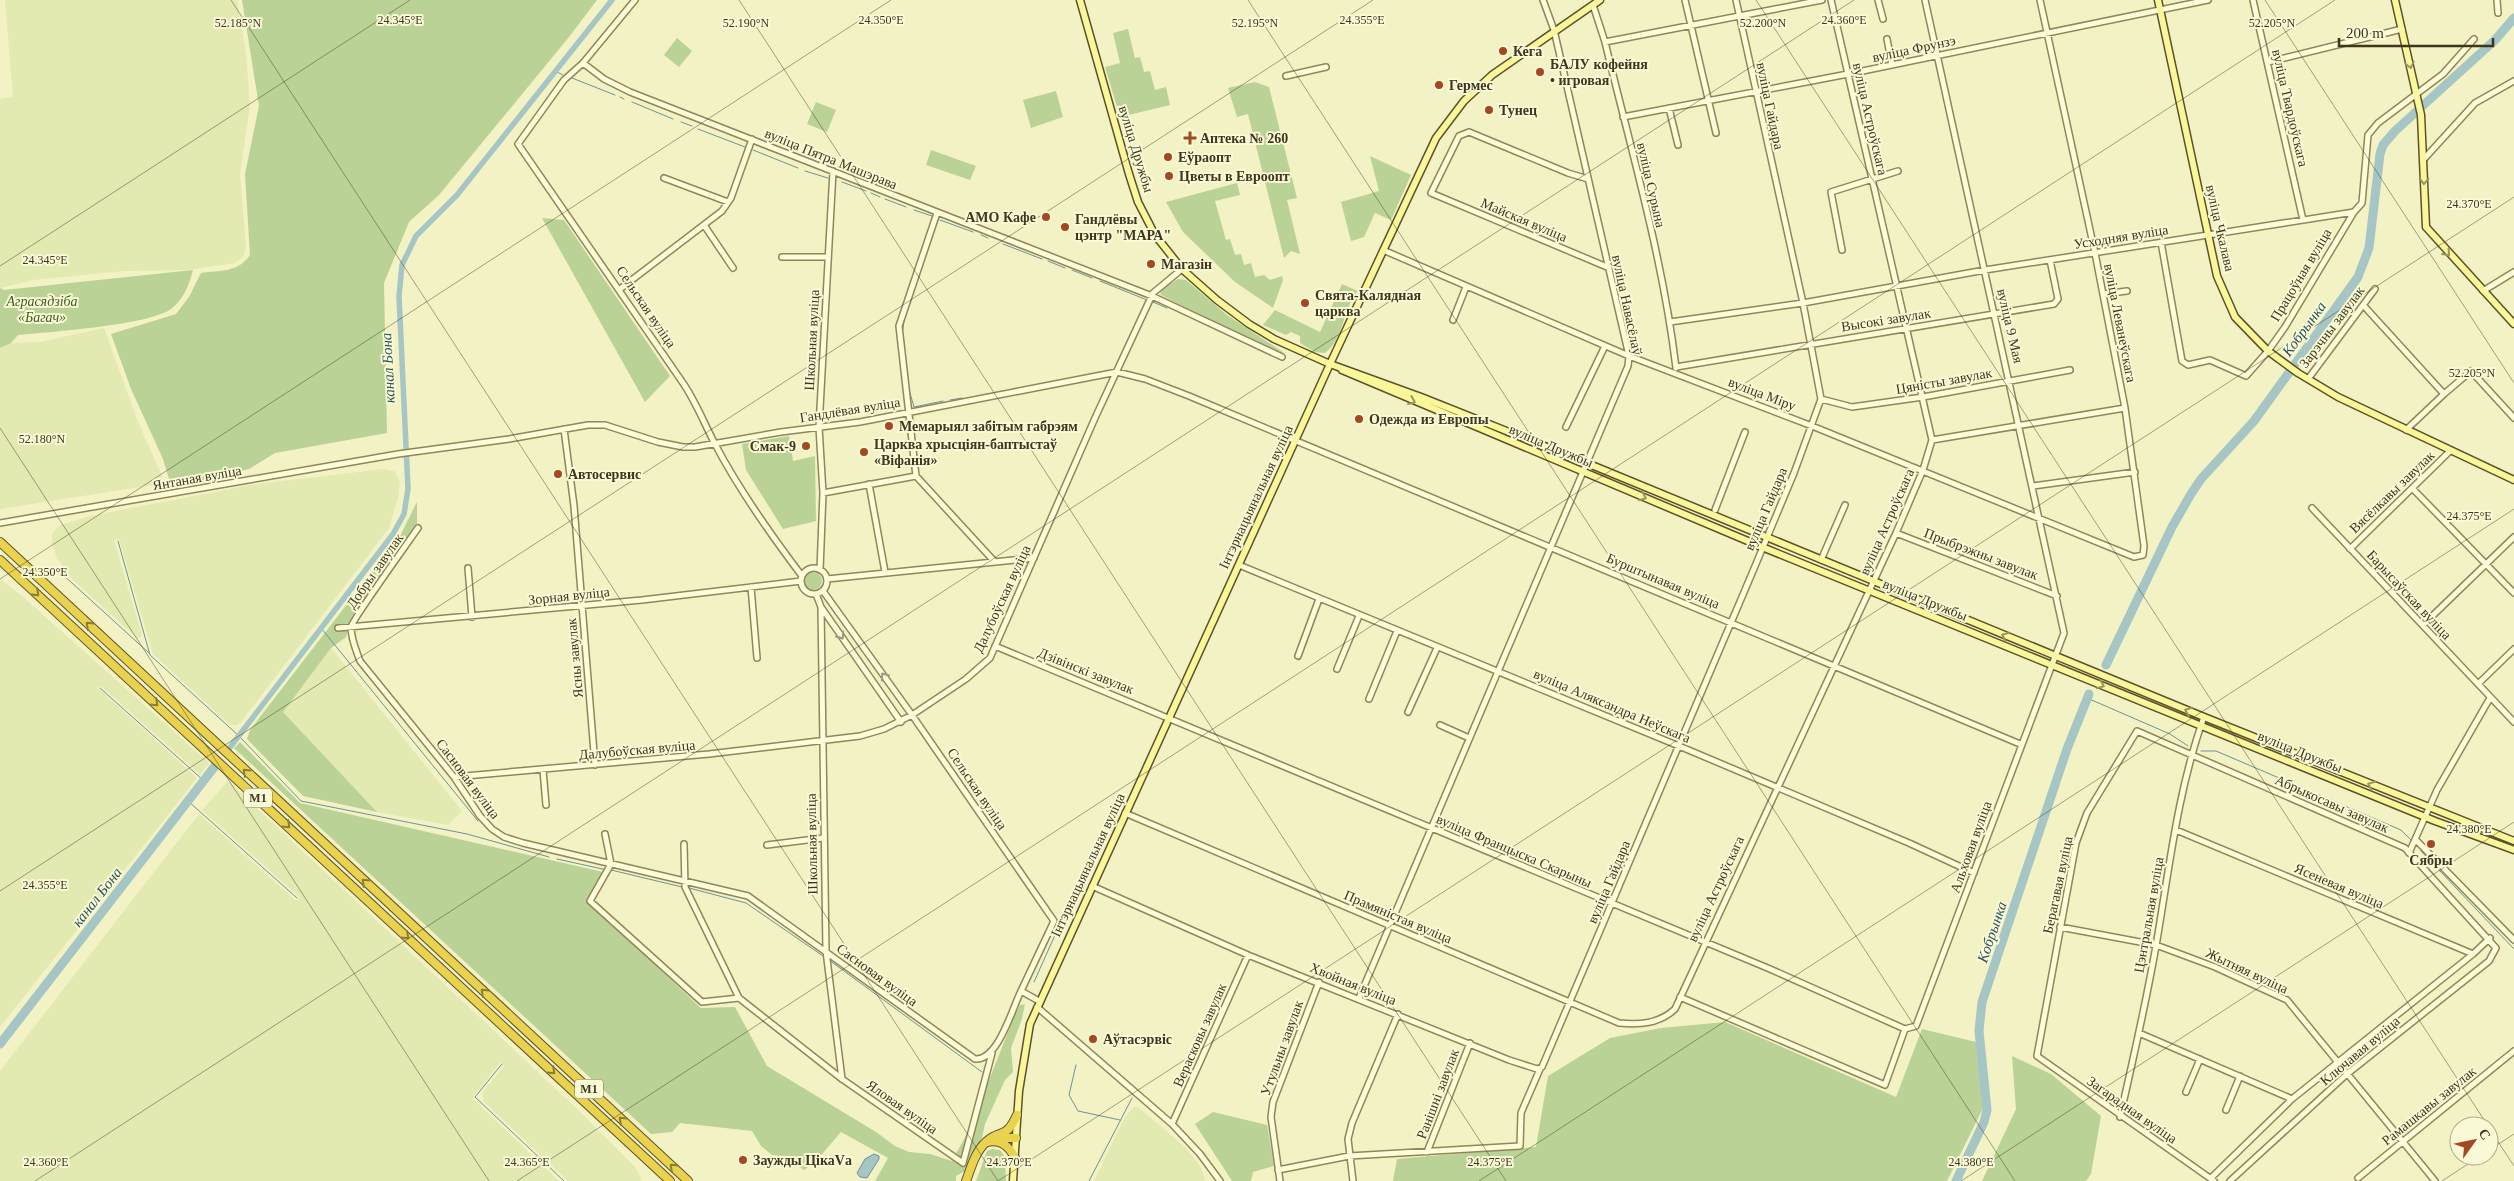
<svg xmlns="http://www.w3.org/2000/svg" width="2514" height="1181" font-family="'Times New Roman',serif">
<rect width="100%" height="100%" fill="#f3f2c4"/>
<path fill="#e2e9b1" d="M5,0H237L246,54L250,105L240,174L246,248L243,257L235,263L187,270L124,271L33,280L0,288V99L13,97Z
M104,328L138,422L165,483L0,509V348L11,343L40,342Z
M384,469L394,471L400,482L398,498L389,528L241,722L237,725H230L153,654L119,539L114,540L142,635L138,639L71,578L57,558L52,544V533L61,525L90,516L256,484Z
M0,579L21,595L209,763L200,774L101,686L97,687L197,778L0,1027Z
M331,648L462,811L448,825L377,812L283,712Z
M228,781L577,1109L636,1168L642,1181H568L483,1101V1092L504,1066L501,1062L472,1098L559,1181H0V1071L199,814L295,900H299L298,896L202,810Z
M1134,1107H1138L1185,1147L1200,1166L1206,1181H1094L1125,1117Z"/>
<path fill="#bad296" d="M242,0H597L569,37L439,195L409,222L384,283L387,433L275,453L249,469L172,488L163,459L131,389L111,334L176,314L189,297L201,273C220,270 238,273 250,255L245,174L259,106Z
M1128,29L1135,58L1140,57L1144,72L1150,71L1155,90L1166,87L1170,105L1120,117L1105,67L1120,63L1113,33Z
M677,38L692,51L679,67L664,55Z
M1255,82L1269,87L1297,198L1287,200L1300,254L1291,251L1284,258L1248,114L1237,117L1228,88Z
M1056,91L1063,117L1031,128L1023,100Z
M816,102L836,110L827,132L807,124Z
M931,150L976,166L970,180L926,165Z
M1370,156L1411,175L1391,220L1375,213L1364,237L1351,241L1341,202L1379,191Z
M1237,183L1240,195L1215,201L1226,240L1230,239L1235,255L1241,254L1244,265L1251,263L1255,277L1264,275L1270,280L1282,276L1283,280L1273,308L1235,282L1183,232L1166,202Z
M542,218L564,220L670,376L645,402Z
M193,270C189,285 184,299 171,309C150,325 49,332 18,335L11,343L0,348V288L4,290Z
M1178,279L1186,280L1227,315L1283,352L1281,356L1161,295L1160,290Z
M1342,284L1358,291C1342,309 1345,338 1325,353L1315,352L1300,343V336L1291,332L1286,335L1263,325L1275,310L1320,332Z
M789,436L793,461L815,456L816,521L783,529L746,470L742,444Z
M417,502V523L351,618L346,637L331,648L283,712L377,812L303,796L247,739L250,730L401,534Z
M804 581a9 9 0 1 1 18 0a9 9 0 1 1-18 0Z
M240,742L300,803L603,872L586,900L701,1008L735,1007L767,1066L876,1132L895,1146L909,1152L930,1154L952,1161L970,1128L1014,1017L1020,1005L1025,1004L1022,1019L1011,1048L1013,1072L1005,1080L985,1124L982,1138L965,1171L956,1176V1181H875L888,1158L841,1132L817,1160L804,1170L783,1156L772,1155L761,1146L752,1131L680,1123L672,1132L651,1134L234,748Z
M1725,1022L1896,1097L1922,1029L1976,1042L1985,1104L1947,1181H1393L1397,1159L1536,1147L1548,1076L1610,1038L1661,1028Z
M2012,1056L2051,1074L2101,1116L2091,1174L2086,1181H1982L2016,1109Z
M1213,1112L1267,1125L1274,1166L1253,1172L1251,1181H1232L1195,1124Z
M992,1149L1000,1150L1005,1157L1006,1181H976L987,1151Z"/>
<path fill="#a6c5c5" stroke="#6c9395" d="M874,1154L879,1156V1159L867,1178L860,1177L857,1173L865,1159Z"/>
<g fill="none" stroke-linecap="round" stroke-linejoin="round">
<path stroke="#6c9395" stroke-width="1" d="M555,71L563,75
M572,78L615,95
M620,97L624,99
M632,102L673,119
M681,122L692,126
M698,129L745,147
M753,150L798,168
M805,171L828,178
M842,182L866,191
M871,193L880,197
M885,199L906,207
M914,210L932,216
M940,220L973,232
M981,235L988,238
M931,239L935,228
M1003,244L1042,259
M925,258L929,246
M1048,261L1065,268
M1072,270L1092,278
M1100,281L1147,300
M1153,302L1167,308
M903,329L904,321
M903,336L904,343
M905,353L907,373
M1009,390L1017,388
M910,393L914,407L943,401
M982,395L1003,391
M950,400L962,398
M118,541L150,655L239,736L301,801L467,834L549,857
M61,573L149,653
M321,628L478,821
M100,688L203,780
M2087,698L2170,734L2188,746
M2201,751H2216L2401,830L2412,841
M188,801L297,898
M2421,851L2514,949
M557,859L607,870
M611,870L682,887
M689,888L746,903L826,958
M829,960L982,1072
M1034,982L1064,915
M502,1064L475,1097L564,1181
M1076,1065L1069,1095L1078,1111L1120,1120
M1089,1181L1132,1098"/>
<path stroke="#a6c5c5" stroke-width="5.5" d="M228,750L393,534L404,514L408,489L399,296L402,265L416,236L457,195L612,0"/>
<path stroke="#a6c5c5" stroke-width="9" d="M2106,665L2172,527L2191,494L2201,479L2254,421L2358,277L2369,248L2380,154L2383,145L2395,131L2495,40L2514,18
M0,1044L215,766
M1956,1181L1984,1122L1987,1110L1979,1031L1982,1002L2067,749L2089,694"/>
<defs>
<path id="minor" d="M635,0L583,63L564,80L518,144L683,383C696,402 704,423 715,444C739,490 771,535 802,576
M1685,0L1716,133
M1878,0L1883,19
M2253,0L2303,220
M2497,0L2498,13
M1593,5L1605,42C1631,150 1663,258 1676,368
M1887,39L1892,65
M1605,42L1822,0
M2268,62L2402,29
M583,63L604,79L630,92L1152,296L1282,357
M1286,76L1326,67
M1669,108L1678,145
M1623,117L1848,74L2208,0
M2424,159L2475,103L2514,81
M664,178L728,202
M1588,179L1568,173L1469,132L1459,136L1431,193L1607,267
M937,213L899,326L916,476L994,561
M704,225L733,268
M2161,242L2182,361L2188,365L2210,360L2246,376L2268,351L2285,327L2354,212
M1383,250L1629,356L1812,426L2134,557L2143,555L2144,546L2125,408L2095,253L2040,0
M1842,250L1831,192L1898,171
M782,257H828
M620,289L722,211L731,198L752,139
M2483,291L2514,272
M2103,294L2127,291
M2364,306L2444,394L2471,371L2514,418
M1453,320L1466,287
M1670,322L1803,303L1985,270L2354,212L2362,203L2368,135L2378,123L2443,74L2474,39
M1676,367L2054,304L2058,299L2050,260
M2308,379L2375,289
M1821,399L1852,407L1923,397L2070,370
M1566,427L1605,346
M564,429L574,506L595,765
M2406,430L2444,394
M1932,440L2125,408
M869,484L885,572
M2033,486L2135,472
M2412,488L2514,593
M823,493L916,476
M2312,508L2514,722
M1715,510L1745,432
M0,523L398,454L509,439L588,425H605L658,442L683,447H695L781,432L860,422L1117,372L1145,379L1189,396L2020,744
M418,528C409,541 352,620 351,627C351,639 356,650 360,661L454,777L480,816L492,829L504,837L523,843L748,896L975,1059C998,1061 1012,1009 1021,991
M1896,533L2057,596
M2350,549L2450,451
M1821,560L1845,505
M1239,565L1679,746L1909,843L1974,873
M468,568L472,617
M801 581a13 13 0 1 1 26 0a13 13 0 1 1-26 0Z
M820,570L823,493L819,427L833,171
M827,579L1034,558
M751,587L757,658
M823,591L912,715L1054,921L1021,991L1039,1001
M816,594L821,607L901,722
M821,607L826,951L842,1079
M2423,625L2514,537
M338,628L642,600L801,581
M995,646L1770,969L1905,1029
M1298,656L1319,599
M1337,669L1359,616
M2478,684L2514,649
M1369,699L1397,631
M1408,712L1437,648
M1440,725L1469,738
M543,770L546,805
M454,777L709,754L860,736L884,729L912,715L966,679L990,658L1095,418L1153,293L1182,269
M1125,813L1619,1023C1639,1025 1659,1024 1675,1009L1896,533L1923,470L1932,440L1831,0
M2176,830L2473,954L2490,938
M605,834L611,864L590,901L702,1002L739,998
M2416,840L2514,940
M684,844L685,887L739,998L842,1079L963,1163L992,1053
M767,845L823,838
M2409,853L2437,790L2490,698
M1092,886L1248,955L1509,1060L1537,1069L1542,1067L1753,571L1794,473L1821,399L1803,303L1736,0
M2060,927L2156,945L2215,967L2287,1000L2435,1181
M1680,997L1885,1085L1905,1029
M1359,998L1628,366L1629,356L1554,30L1543,0
M1037,1007L1172,1124L1200,1154L1220,1181
M1905,1029L1916,1026L2064,633L1925,0
M2139,1033L2292,1099
M2186,1092L2200,1059
M2226,1110L2240,1076
M2120,1117C2134,1056 2148,995 2158,934C2170,862 2179,786 2204,717
M1172,1124L1248,955
M1427,1152L1470,1043
M1278,1170L1349,1156L1520,1146L1521,1113L1540,1069
M2211,1178L2292,1099L2473,954
M2358,1178L2514,1051
M1280,1181L1271,1117L1273,1102L1319,982
M1353,1181L1348,1139L1352,1123L1398,1014
M2214,1181L2037,1056L2076,843L2087,813L2137,731L2405,848L2496,948L2489,961L2347,1074L2230,1181"/>
<path id="major" d="M1080,0L1129,174L1138,202L1155,235L1182,269L1217,300L1249,324L1274,339L1330,364L1421,397L1577,459L2204,717L2514,841
M2158,0L2217,276L2235,317L2268,351L2298,373L2338,397L2514,480
M2395,0L2421,115L2426,227L2514,324
M1342,370L1762,547L2435,821L2514,850
M1013,1181L1019,1091L1030,1024L1330,364L1436,138L1464,101L1492,75L1600,0"/>
<path id="highway" d="M0,542L688,1181
M0,560L670,1181
M999,1138H1016
M987,1142C1001,1139 1009,1146 1015,1158
M966,1181C971,1168 975,1152 986,1142C1001,1128 1005,1141 1017,1115"/>
</defs>
<use href="#minor" stroke="#908658" stroke-width="8"/>
<use href="#major" stroke="#5d512d" stroke-width="9"/>
<use href="#highway" stroke="#5d512d" stroke-width="10"/>
<use href="#minor" stroke="#fcfcd9" stroke-width="5"/>
<use href="#major" stroke="#f9f799" stroke-width="6"/>
<use href="#highway" stroke="#e9d24d" stroke-width="8"/>
</g>
<defs><path id="oneway-chevron" d="M-2-3.5L2.5 0L-2 3.5" fill="none" stroke-width="1.6" stroke-linecap="round" stroke-linejoin="round" transform="scale(1.25)"/></defs>
<g stroke="#9c975c">
<use href="#oneway-chevron" transform="translate(2410 65) rotate(77)"/>
<use href="#oneway-chevron" transform="translate(2424 181) rotate(92)"/>
<use href="#oneway-chevron" transform="translate(2447 253) rotate(48)"/>
<use href="#oneway-chevron" transform="translate(1412 401) rotate(23)"/>
<use href="#oneway-chevron" transform="translate(1643 497) rotate(22)"/>
<use href="#oneway-chevron" transform="translate(2005 636) rotate(-158)"/>
<use href="#oneway-chevron" transform="translate(2101 685) rotate(22)"/>
<use href="#oneway-chevron" transform="translate(2188 711) rotate(-158)"/>
<use href="#oneway-chevron" transform="translate(2371 785) rotate(-158)"/>
</g>
<g stroke="#8b7d33">
<use href="#oneway-chevron" transform="translate(36 593) rotate(43)"/>
<use href="#oneway-chevron" transform="translate(89 625) rotate(-137)"/>
<use href="#oneway-chevron" transform="translate(155 703) rotate(43)"/>
<use href="#oneway-chevron" transform="translate(246 772) rotate(-137)"/>
<use href="#oneway-chevron" transform="translate(287 825) rotate(43)"/>
<use href="#oneway-chevron" transform="translate(365 882) rotate(-137)"/>
<use href="#oneway-chevron" transform="translate(406 936) rotate(43)"/>
<use href="#oneway-chevron" transform="translate(484 992) rotate(-137)"/>
<use href="#oneway-chevron" transform="translate(552 1071) rotate(43)"/>
<use href="#oneway-chevron" transform="translate(622 1120) rotate(-137)"/>
<use href="#oneway-chevron" transform="translate(673 1167) rotate(-137)"/>
</g>
<g stroke="#9d9a7c">
<use href="#oneway-chevron" transform="translate(841 636) rotate(55)"/>
<use href="#oneway-chevron" transform="translate(884 676) rotate(-126)"/>
</g>
<path fill="none" stroke="#3e371e" stroke-width="1" stroke-opacity="0.45" d="M231,0L998,1181M739,0L1506,1181M1248,0L2015,1181M1756,0L2488,1126M2265,0L2514,383M0,266L410,0M0,428L489,1181M0,579L891,0M0,891L1373,0M2489,1128L2514,1166M2489,1150L2514,1134M35,1181L1854,0M517,1181L2335,0M998,1181L2514,197M1479,1181L2514,509M1961,1181L2514,822M2442,1181L2480,1156"/>
<g fill="#a54722" stroke="#f9f9d5" stroke-width="2">
<circle cx="1503" cy="51" r="5"/>
<circle cx="1540" cy="72" r="5"/>
<circle cx="1439" cy="85" r="5"/>
<circle cx="1489" cy="110" r="5"/>
<path d="M1187.5 130.5h5v5h5v5h-5v5h-5v-5h-5v-5h5z"/>
<circle cx="1168" cy="157" r="5"/>
<circle cx="1169" cy="176" r="5"/>
<circle cx="1046" cy="217" r="5"/>
<circle cx="1065" cy="227" r="5"/>
<circle cx="1151" cy="264" r="5"/>
<circle cx="1305" cy="303" r="5"/>
<circle cx="1359" cy="419" r="5"/>
<circle cx="889" cy="426" r="5"/>
<circle cx="806" cy="446" r="5"/>
<circle cx="864" cy="452" r="5"/>
<circle cx="558" cy="474" r="5"/>
<circle cx="2431" cy="844" r="5"/>
<circle cx="1093" cy="1039" r="5"/>
<circle cx="743" cy="1160" r="5"/>
</g>
<g text-anchor="middle" dominant-baseline="central" stroke-width="4" stroke-linejoin="round" paint-order="stroke">
<g fill="#f9f9d5" stroke="#767155" stroke-width="1">
<rect x="244" y="788.5" width="28" height="19" rx="4"/>
<rect x="575" y="1079.5" width="28" height="19" rx="4"/>
</g>
<g font-size="12" font-weight="bold" fill="#3e371e">
<text x="258" y="798">М1</text>
<text x="589" y="1089">М1</text>
</g>
<g font-size="14" fill="#3e371e" stroke="#f9f9d5">
<text transform="translate(1914 49) rotate(-12)">вуліца Фрунзэ</text>
<text transform="translate(1770 106) rotate(78)">вуліца Гайдара</text>
<text transform="translate(2290 108) rotate(77)">вуліца Твардоўскага</text>
<text transform="translate(1870 119) rotate(77)">вуліца Астроўскага</text>
<text transform="translate(1136 149) rotate(73)">вуліца Дружбы</text>
<text transform="translate(831 159) rotate(22)">вуліца Пятра Машэрава</text>
<text transform="translate(1651 185) rotate(77)">вуліца Сурына</text>
<text transform="translate(1524 220) rotate(23)">Майская вуліца</text>
<text transform="translate(2220 228) rotate(77)">вуліца Чкалава</text>
<text transform="translate(2121 237) rotate(-9)">Усходняя вуліца</text>
<text transform="translate(2301 275) rotate(-59)">Працоўная вуліца</text>
<text transform="translate(1627 305) rotate(78)">вуліца Навасёлаў</text>
<text transform="translate(646 307) rotate(56)">Сельская вуліца</text>
<text transform="translate(1886 320) rotate(-9)">Высокі завулак</text>
<text transform="translate(2120 323) rotate(79)">вуліца Леванеўскага</text>
<text transform="translate(2010 326) rotate(77)">вуліца 9 Мая</text>
<text transform="translate(2332 327) rotate(-53)">Зарэчны завулак</text>
<text transform="translate(812 340) rotate(-87)">Школьная вуліца</text>
<text transform="translate(1944 381) rotate(-10)">Цяністы завулак</text>
<text transform="translate(1762 394) rotate(21)">вуліца Міру</text>
<text transform="translate(850 410) rotate(-9)">Гандлёвая вуліца</text>
<text transform="translate(1551 446) rotate(23)">вуліца Дружбы</text>
<text transform="translate(197 478) rotate(-10)">Янтаная вуліца</text>
<text transform="translate(2392 492) rotate(-44)">Вясёлкавы завулак</text>
<text transform="translate(1256 497) rotate(-65)">Інтэрнацыянальная вуліца</text>
<text transform="translate(1766 509) rotate(-67)">вуліца Гайдара</text>
<text transform="translate(1887 522) rotate(-66)">вуліца Астроўскага</text>
<text transform="translate(1981 554) rotate(21)">Прыбрэжны завулак</text>
<text transform="translate(375 571) rotate(-55)">Добры завулак</text>
<text transform="translate(1663 581) rotate(23)">Бурштынавая вуліца</text>
<text transform="translate(2409 595) rotate(47)">Барысаўская вуліца</text>
<text transform="translate(569 596) rotate(-6)">Зорная вуліца</text>
<text transform="translate(1002 599) rotate(-65)">Далубоўская вуліца</text>
<text transform="translate(1925 600) rotate(22)">вуліца Дружбы</text>
<text transform="translate(575 658) rotate(-95)">Ясны завулак</text>
<text transform="translate(1086 671) rotate(22)">Дзівінскі завулак</text>
<text transform="translate(1612 706) rotate(23)">вуліца Аляксандра Неўскага</text>
<text transform="translate(637 750) rotate(-5)">Далубоўская вуліца</text>
<text transform="translate(2300 752) rotate(22)">вуліца Дружбы</text>
<text transform="translate(468 779) rotate(53)">Сасновая вуліца</text>
<text transform="translate(977 789) rotate(56)">Сельская вуліца</text>
<text transform="translate(2332 804) rotate(24)">Абрыкосавы завулак</text>
<text transform="translate(812 844) rotate(-91)">Школьная вуліца</text>
<text transform="translate(1971 847) rotate(-70)">Альховая вуліца</text>
<text transform="translate(1514 851) rotate(23)">вуліца Францыска Скарыны</text>
<text transform="translate(1088 865) rotate(-65)">Інтэрнацыянальная вуліца</text>
<text transform="translate(1609 882) rotate(-67)">вуліца Гайдара</text>
<text transform="translate(2058 885) rotate(-78)">Берагавая вуліца</text>
<text transform="translate(2339 886) rotate(23)">Ясеневая вуліца</text>
<text transform="translate(1716 889) rotate(-65)">вуліца Астроўскага</text>
<text transform="translate(2149 915) rotate(-80)">Цэнтральная вуліца</text>
<text transform="translate(1398 917) rotate(23)">Прамяністая вуліца</text>
<text transform="translate(2247 971) rotate(25)">Жытняя вуліца</text>
<text transform="translate(877 975) rotate(36)">Сасновая вуліца</text>
<text transform="translate(1353 984) rotate(22)">Хвойная вуліца</text>
<text transform="translate(1200 1035) rotate(-66)">Верасковы завулак</text>
<text transform="translate(1282 1048) rotate(-70)">Утульны завулак</text>
<text transform="translate(2360 1051) rotate(-40)">Ключавая вуліца</text>
<text transform="translate(1438 1094) rotate(-69)">Ранішні завулак</text>
<text transform="translate(2429 1106) rotate(-39)">Рамашкавы завулак</text>
<text transform="translate(902 1107) rotate(35)">Яловая вуліца</text>
<text transform="translate(2132 1110) rotate(35)">Загарадная вуліца</text>
</g>
<g font-size="14" font-weight="bold" fill="#3e371e" stroke="#f9f9d5" text-anchor="start">
<text x="1513" y="51">Кега</text>
<text x="1550" y="64">БАЛУ кофейня<tspan x="1550" dy="16">• игровая</tspan></text>
<text x="1449" y="85">Гермес</text>
<text x="1499" y="110">Тунец</text>
<text x="1200" y="138">Аптека № 260</text>
<text x="1178" y="157">Еўраопт</text>
<text x="1179" y="176">Цветы в Евроопт</text>
<text x="1036" y="217" text-anchor="end">AMO Кaфе</text>
<text x="1075" y="219">Гандлёвы<tspan x="1075" dy="16">цэнтр "МАРА"</tspan></text>
<text x="1161" y="264">Магазін</text>
<text x="1315" y="295">Свята-Калядная<tspan x="1315" dy="16">царква</tspan></text>
<text x="1369" y="419">Одежда из Европы</text>
<text x="899" y="426">Мемарыял забітым габрэям</text>
<text x="874" y="444">Царква хрысціян-баптыстаў<tspan x="874" dy="16">«Віфанія»</tspan></text>
<text x="796" y="446" text-anchor="end">Смак-9</text>
<text x="568" y="474">Автосервис</text>
<text x="2431" y="860" text-anchor="middle">Сябры</text>
<text x="1103" y="1039">Аўтасэрвіс</text>
<text x="753" y="1160">Заужды ЦікаVа</text>
</g>
<g font-size="14" font-style="italic" fill="#3d5d22" stroke="#f9f9d5">
<text x="42" y="301">Аграсядзіба<tspan x="42" dy="16">«Багач»</tspan></text>
</g>
<g font-size="15" font-style="italic" fill="#2b535f" stroke="#f9f9d5">
<text transform="translate(2304 329) rotate(-54)">Кобрынка</text>
<text transform="translate(388 368) rotate(-93)">канал Бона</text>
<text transform="translate(97 897) rotate(-52)">канал Бона</text>
<text transform="translate(1992 932) rotate(-71)">Кобрынка</text>
</g>
</g>
<g font-size="12" text-anchor="middle" fill="#3e371e" stroke="#f9f9d5" stroke-width="4" stroke-linejoin="round" paint-order="stroke">
<text x="400" y="24">24.345°E</text>
<text x="881" y="24">24.350°E</text>
<text x="1362" y="24">24.355°E</text>
<text x="1844" y="24">24.360°E</text>
<text x="238" y="27">52.185°N</text>
<text x="746" y="27">52.190°N</text>
<text x="1255" y="27">52.195°N</text>
<text x="1763" y="27">52.200°N</text>
<text x="2272" y="27">52.205°N</text>
<text x="2469" y="208">24.370°E</text>
<text x="45" y="264">24.345°E</text>
<text x="2472" y="377">52.205°N</text>
<text x="42" y="443">52.180°N</text>
<text x="2469" y="520">24.375°E</text>
<text x="45" y="576">24.350°E</text>
<text x="2469" y="833">24.380°E</text>
<text x="45" y="889">24.355°E</text>
<text x="46" y="1166">24.360°E</text>
<text x="527" y="1166">24.365°E</text>
<text x="1009" y="1166">24.370°E</text>
<text x="1490" y="1166">24.375°E</text>
<text x="1971" y="1166">24.380°E</text>
</g>
<g transform="translate(2474 1141) rotate(57)"><circle r="24" fill="#f9f9d5" stroke="#aeab8c"/>
<path d="M0-4L9 19L0 12L-9 19Z" fill="#a54722"/>
<text y="-8" font-size="14" font-weight="bold" text-anchor="middle" fill="#3e371e">С</text>
</g>
<path d="M2339 38v8h154v-8" fill="none" stroke="#3e371e" stroke-width="2.5"/>
<text x="2346" y="38" font-size="15" fill="#3e371e" stroke="#f9f9d5" stroke-width="4" paint-order="stroke">200 m</text>
</svg>
